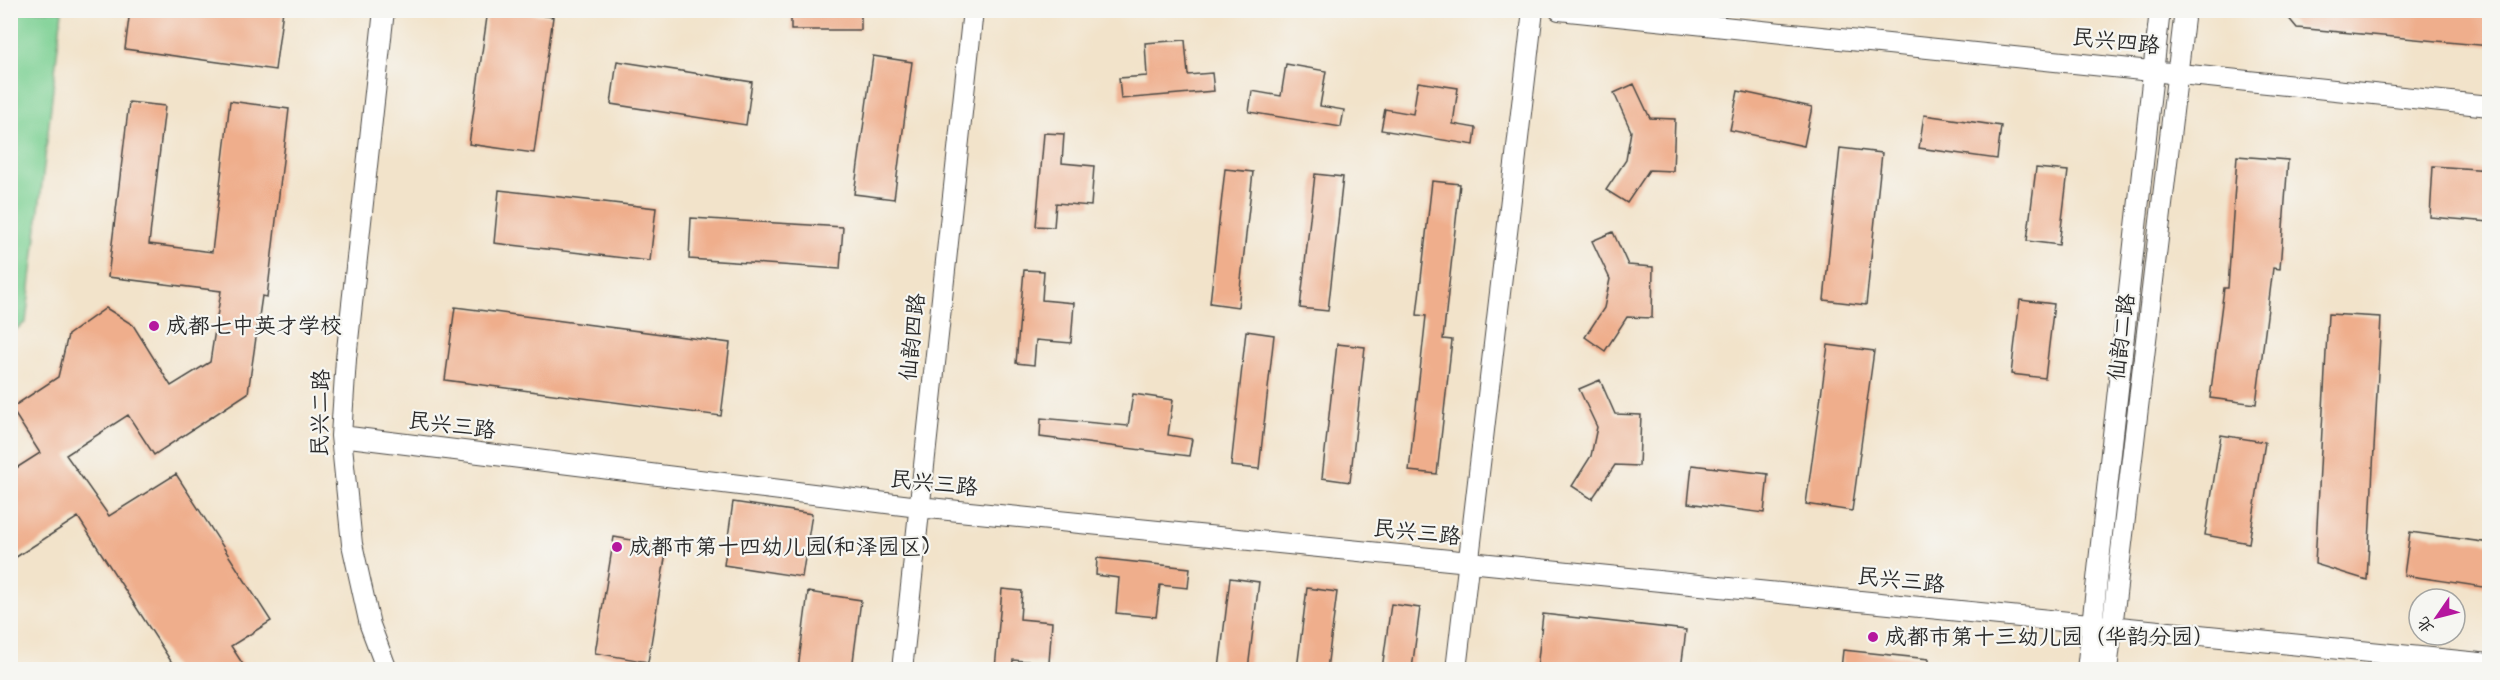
<svg xmlns="http://www.w3.org/2000/svg" width="2500" height="680" font-family="'Architects Daughter','LXGW WenKai TC',sans-serif">
<rect width="100%" height="100%" fill="#f6f6f2"/>
<filter id="ink" filterUnits="userSpaceOnUse"><feTurbulence type="fractalNoise" baseFrequency=".0167" numOctaves="2"/><feDisplacementMap in="SourceGraphic" scale="12" xChannelSelector="R" yChannelSelector="G"/><feConvolveMatrix kernelMatrix="1 2 1 2 8 2 1 2 1" color-interpolation-filters="sRGB"/></filter>
<filter id="wash" filterUnits="userSpaceOnUse"><feTurbulence type="fractalNoise" baseFrequency=".008" numOctaves="4" result="noise"/><feDisplacementMap in="SourceGraphic" scale="24" xChannelSelector="R" yChannelSelector="G"/><feGaussianBlur stdDeviation="1.35" result="paint"/><feColorMatrix in="noise" values="0 0 0 0 0 0 0 0 0 0 0 0 0 0 0 0 0 1.4 0 .05"/><feComposite in="paint" operator="in"/></filter>
<g filter="url(#wash)">
<rect width="100%" height="100%" fill="#f2e3ca"/>
<path fill="#7bd093" stroke="#537e5f" stroke-width="1.5" d="M11,10L62,11L26,322L11,333Z"/>
<g id="blocks">
<path fill="#efae8c" d="M130,10H283L275,70L125,49Z
M488,10H507L553,17L534,153L469,144Z
M791,10H861V30H791Z
M2282,10H2490V46L2297,28Z
M1185,40L1188,75L1212,73L1214,91L1121,99L1119,78L1147,76L1145,43Z
M873,56L912,62L894,199L854,194Z
M617,61L752,82L746,125L611,104Z
M1286,64L1326,71L1320,106L1344,110L1341,127L1249,112L1252,91L1281,96Z
M1418,82L1458,88L1453,124L1476,128L1474,145L1381,130L1385,109L1413,114Z
M1634,84L1650,118L1675,119L1673,171L1649,170L1627,203L1606,190L1626,160L1631,131L1614,93Z
M1738,91L1812,107L1804,146L1730,130Z
M230,101L289,109L267,297L262,296L248,393L154,455L128,415L66,455L109,516L176,474L271,621L231,646L246,669H176L78,517L10,561V472L40,453L11,408L58,377L68,335L106,308L133,325L171,386L210,362L221,291L108,277L129,102L165,106L149,244L212,252Z
M1924,115L2001,126L1997,159L1919,148Z
M1044,133L1064,134L1062,163L1094,166L1091,206L1056,203L1054,227L1036,226Z
M1840,148L1882,153L1866,305L1824,300Z
M2237,156L2288,160L2280,269L2273,268L2256,404L2210,398L2224,288H2228Z
M2433,166L2490,170V222L2430,217Z
M2036,168L2068,171L2059,245L2027,241Z
M1225,169L1253,172L1238,307L1210,303Z
M1315,174L1343,177L1328,311L1300,308Z
M1432,181L1460,184L1443,339L1452,340L1437,474L1409,471L1426,316L1417,315Z
M499,190L656,208L650,261L494,243Z
M691,218L843,227L840,269L689,259Z
M1613,232L1628,265L1653,267L1652,318L1627,317L1605,351L1585,337L1604,308L1610,279L1592,241Z
M1024,270L1044,271L1042,300L1074,303L1071,343L1036,340L1034,365L1016,363Z
M2020,300L2054,304L2045,378L2011,374Z
M455,307L730,343L721,416L445,380Z
M2328,314L2381,317L2367,580L2315,564Z
M1246,331L1274,335L1259,469L1231,466Z
M1337,344L1365,347L1350,482L1322,478Z
M1828,345L1874,351L1852,511L1806,504Z
M1600,380L1615,414L1641,415L1639,466L1615,465L1592,499L1572,486L1591,456L1597,427L1579,389Z
M1133,394L1173,400L1168,435L1192,439L1189,456L1040,437L1041,418L1128,426Z
M2221,435L2265,442L2249,543L2205,535Z
M1692,465L1768,474L1764,513L1688,503Z
M733,502L812,514L802,577L724,565Z
M2410,532L2490,543V588L2404,575Z
M614,537L667,546L648,662L595,653Z
M1097,558L1190,568L1188,588L1160,585L1156,617L1116,613L1119,578L1096,575Z
M1230,578L1259,582L1248,669H1219Z
M1307,588L1337,592L1327,669H1297Z
M1002,589L1022,591L1020,619L1052,622L1049,663L1013,660L1012,669H995Z
M808,592L861,600L852,669H798Z
M1391,604L1420,608L1412,669H1382Z
M1543,614L1686,630L1681,669H1537Z
M1843,650L1929,659V669H1841Z"/>
</g>
</g>
<g filter="url(#ink)">
<use href="#blocks" fill-opacity="0" stroke="#494743" stroke-width="1.5"/>
<g fill="none" stroke-linecap="round" stroke-linejoin="round">
<defs>
<path id="minor" d="M384,10L346,359L341,436L352,544L370,625L387,670
M1559,10L2490,106
M341,436L919,507L2490,664
M902,670L973,10
M1456,670L1533,10
M2087,670L2160,10
M2107,670L2185,10"/>
</defs>
<use href="#minor" stroke="#494743" stroke-width="22"/>
<use href="#minor" stroke="#fff" stroke-width="20"/>
</g>
</g>
<g fill="#b5179e" stroke="#f6f6f2" stroke-width="2">
<circle cx="154" cy="326" r="6"/>
<circle cx="617" cy="547" r="6"/>
<circle cx="1873" cy="637" r="6"/>
</g>
<g text-anchor="middle" dominant-baseline="central" stroke-width="4.5" stroke-linejoin="round" paint-order="stroke">
<g font-size="22" fill="#2b2b2b" stroke="#f6f6f2">
<text transform="translate(2116 42) rotate(6)">民兴四路</text>
<text transform="translate(913 337) rotate(-84)">仙韵四路</text>
<text transform="translate(2122 337) rotate(-83)">仙韵二路</text>
<text transform="translate(321 413) rotate(-89)">民兴二路</text>
<text transform="translate(452 426) rotate(7)">民兴三路</text>
<text transform="translate(934 484) rotate(6)">民兴三路</text>
<text transform="translate(1417 533) rotate(6)">民兴三路</text>
<text transform="translate(1901 581) rotate(6)">民兴三路</text>
</g>
<g font-size="22" fill="#2b2b2b" stroke="#f6f6f2" text-anchor="start">
<text x="166" y="326">成都七中英才学校</text>
<text x="629" y="547">成都市第十四幼儿园(和泽园区)</text>
<text x="1885" y="637">成都市第十三幼儿园（华韵分园）</text>
</g>
</g>
<rect width="2500" height="680" fill="none" stroke="#f6f6f2" stroke-width="36"/>
<g transform="translate(2437 617) rotate(235)"><circle r="28" fill="#f6f6f2" stroke="#a5a5a2" stroke-width="1.5"/>
<path d="M0-4.5L10 22L0 15L-10 22Z" fill="#b5179e"/>
<text y="-9" font-size="16" font-weight="bold" text-anchor="middle" fill="#2b2b2b">北</text>
</g>
</svg>
